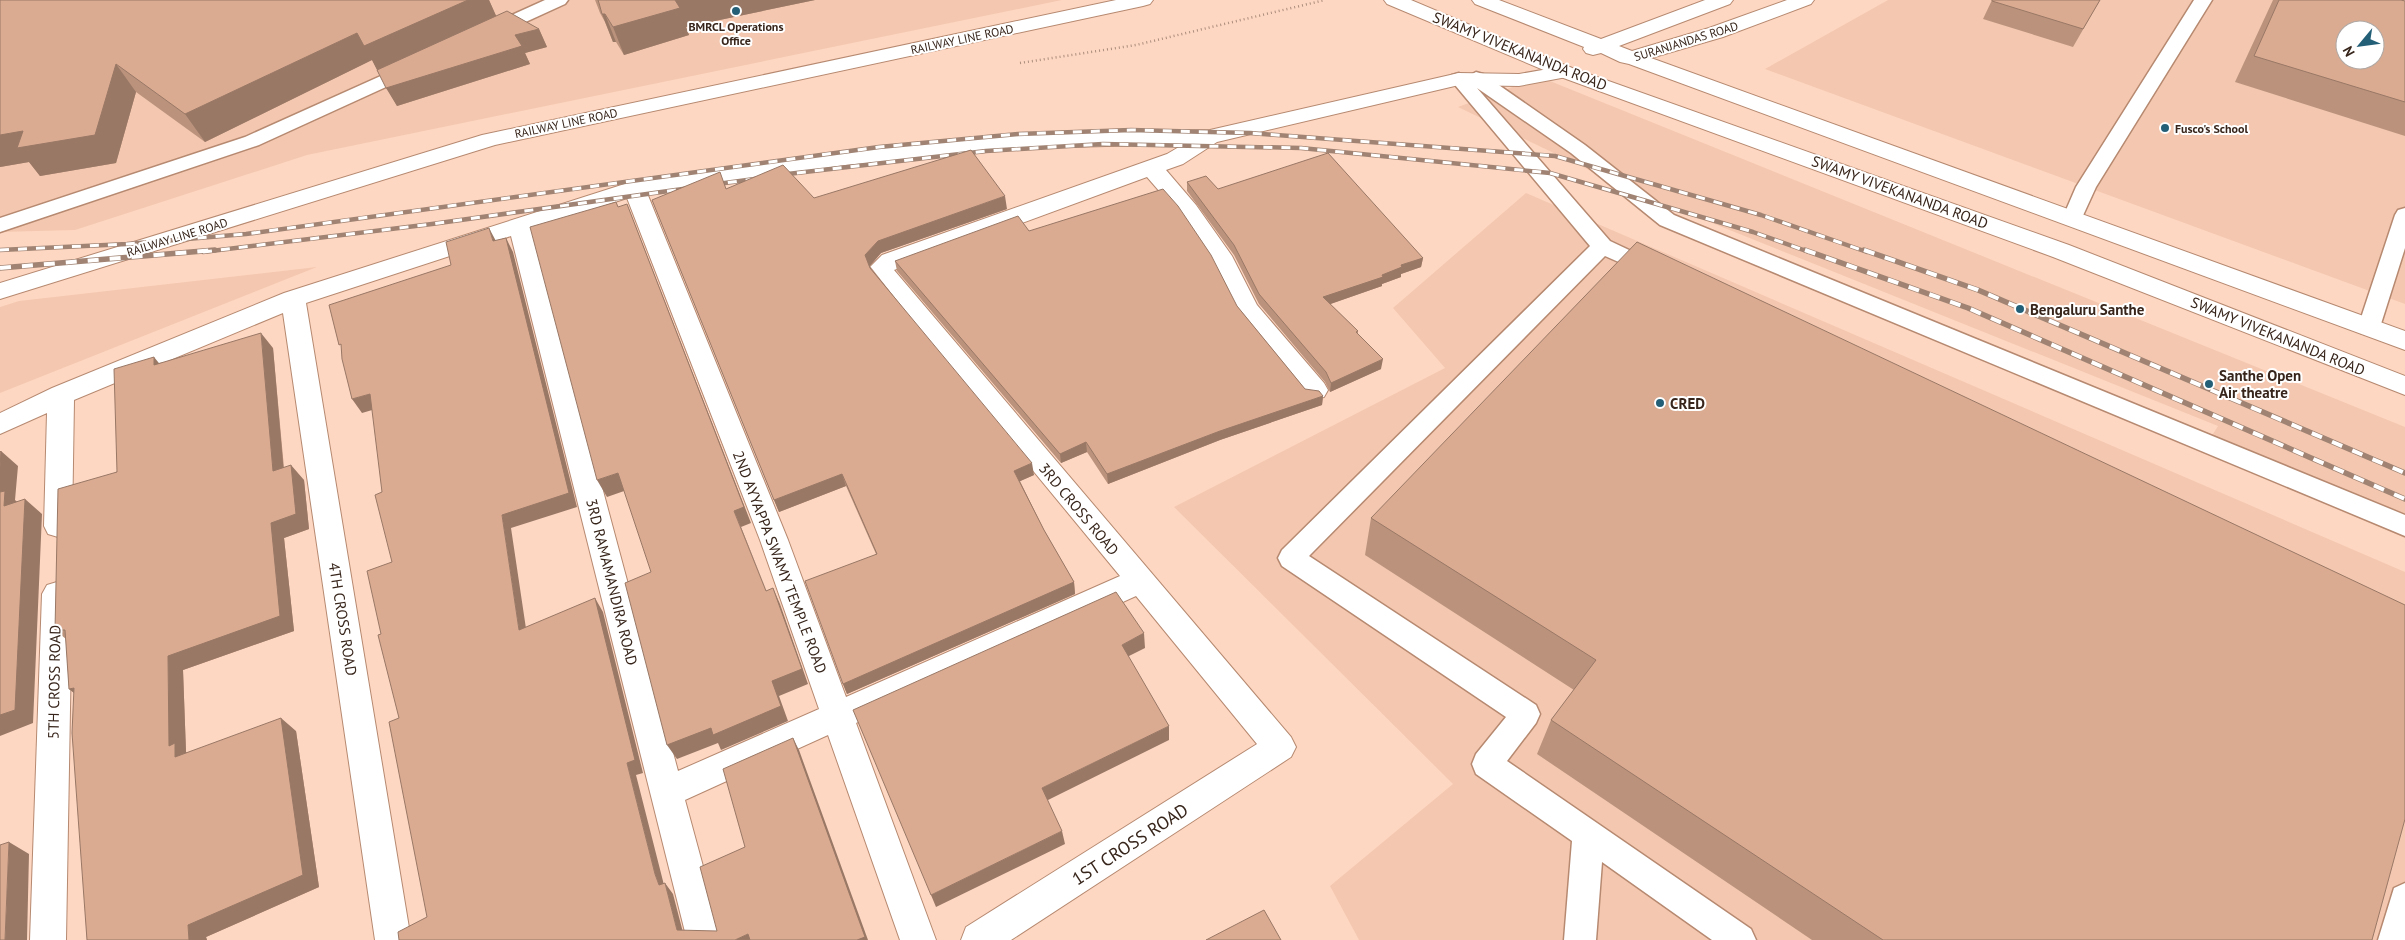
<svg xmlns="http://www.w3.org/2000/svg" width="2405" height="940" font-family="'PT Sans',sans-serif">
<rect width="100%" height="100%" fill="#fed7c2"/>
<path fill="#f4c8b0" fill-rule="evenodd" d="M0,0H1062L307,155L75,230L0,232Z
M1888,0H2405V304L1765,69ZM2345,30H2375V60H2345Z
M1540,77L2405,427V538L2203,450L2218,426L1635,192L1458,107Z
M1526,193L2405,572V940H1359L1330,886L1453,784L1174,507L1445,368L1393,308Z
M317,267L0,393V307L19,301Z"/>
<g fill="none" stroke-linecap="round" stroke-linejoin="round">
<defs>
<path id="lane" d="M545,0H568L565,4L495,36H483L480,32L483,28Z
M2194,0H2212L2096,187L2080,222L2073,224L2066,222L2063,217L2076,187Z
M414,61L421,63L423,67L421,71L259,145L0,232V218L245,137Z
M1476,72L1483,74L1585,145L1674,215L2405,515V536L1660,225L1571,153L1477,88L1610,241L1663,266L1666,271L1663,276L1655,278L1605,256L1309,556L1536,705L1540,714L1536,723L1507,761L1751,929L1756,940H1712L1602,862L1596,940H1564L1572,841L1476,774L1472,764L1476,754L1506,717L1282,566L1278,558L1282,550L1590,246L1450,79L1452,75L1459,73L1467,77Z
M2405,208V248L2380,327L2377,333L2369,335L2361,333L2358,327L2395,215L2398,210Z
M2405,883V940H2378L2394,888Z"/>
<path id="street" d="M1565,66L1572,68L1575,72L1572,76L1519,86L1459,85L1217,142L1183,164L1166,170L1196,205L1232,256L1257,305L1324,383L1328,390L1324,397L1315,399L1306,397L1238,315L1213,264L1180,215L1147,177L894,270L1291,737L1296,747L1291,757L1011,940H961L966,927L1257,744L1136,596L856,723L936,940H900L828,735L685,800L723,940H687L511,236L306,303L411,940H375L283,313L74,400L72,526L68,534L58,537L48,534L44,526L47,413L0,434V413L52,388L284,293L634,181L845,151L1029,134L1210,130L1459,73L1519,74ZM1184,144L1167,154L882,255L870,267L875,279L1120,576L846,697L788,540L647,193L845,165L1029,148ZM627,198L760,540L819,709L678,771L533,229Z
M57,582L67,585L72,594L66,940H30L42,594L47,585Z"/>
<path id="secondary" d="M1116,0H1153L1150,4L1143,6L495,145L0,299V283L482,135Z"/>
<path id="primary" d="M1384,0H1411L1572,68L2069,245L2405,376V395L2053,257L1558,76L1387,4Z
M1472,0H1499L1601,39L1705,0H1733L1730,4L1619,46L1632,51L1709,28L1787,0H1814L1811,4L1723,37L1651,58L2405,331V350L1629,64L1620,62L1601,53L1593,55L1586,53L1583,49L1584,47L1475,4Z"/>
</defs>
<use href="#lane" stroke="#b68970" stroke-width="3"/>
<use href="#street" stroke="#b68970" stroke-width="2"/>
<use href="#secondary" stroke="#b68970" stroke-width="2"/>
<use href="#primary" stroke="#b68970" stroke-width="2"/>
<path stroke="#ab8d7c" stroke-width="2.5" stroke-dasharray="1 3" stroke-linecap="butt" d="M1020,63L1136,45L1325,0"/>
<use href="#lane" fill="#fff" fill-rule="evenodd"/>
<use href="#street" fill="#fff" fill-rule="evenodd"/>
<use href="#secondary" fill="#fff" fill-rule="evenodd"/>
<use href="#primary" fill="#fff" fill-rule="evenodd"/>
<defs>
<path id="rail-far1" d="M779,175L986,151L1103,144L1301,148L1550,173L1753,232L1809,252
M710,185L762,178
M0,250L127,244L246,234L879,147L1018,134L1131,130L1250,133L1555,156L1761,215L1867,252
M203,252L432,224L690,188"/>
<path id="rail" d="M1805,250L1968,308L2405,499
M1864,250L1978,290L2405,473
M0,268L215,250"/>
</defs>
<use href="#rail-far1" stroke="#a08373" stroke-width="4.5"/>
<use href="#rail" stroke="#a08373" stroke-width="5.5"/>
<use href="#rail-far1" stroke="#fff" stroke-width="3" stroke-dasharray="9" stroke-linecap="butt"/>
<use href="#rail" stroke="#fff" stroke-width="4" stroke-dasharray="11" stroke-linecap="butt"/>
</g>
<path fill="#bb937d" d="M0,0H489L496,16L539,29L547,47L525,53L530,64L397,106L372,60L205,142L136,92L116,163L40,176L29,162L0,167Z
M595,0H815L686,27L689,35L624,55L616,42H613L605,22L600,13Z
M1992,0H2100L2073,47L1983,19Z
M2273,0H2401L2405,1V136L2235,82Z
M1187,182L1218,189L1423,258L1421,267L1401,274V277L1382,284V286L1330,304L1358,331V334L1381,369L1330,392L1325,382L1259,304L1234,255L1187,191Z
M726,189L814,198L1007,209L881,253L870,266L1034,475L1020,481L1044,530L1074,582L1075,594L847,694L843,684L876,554L846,486L779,512L652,200Z
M1029,231L1237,306L1305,389L1323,396L1322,405L1220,440L1108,484L1087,452L1061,463L897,271L895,261Z
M273,348L284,468L304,480L309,529L284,538L294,631L183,670L186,752L187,753L296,731L319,887L206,937L207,940H87L74,693L69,689L66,639L55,630L159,363Z
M1371,518L2372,940H1812L1537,754L1551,720L1574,690L1365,555Z"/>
<path fill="#997866" d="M468,0H489L498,20L379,74L372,60L205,142L185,114L357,33Z
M675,0H815L686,27L689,35L624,55L613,27Z
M602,14H605L616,42H613Z
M539,29L547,47L525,53L530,64L397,106L386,88L515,35Z
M116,64L136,92L116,163L40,176L29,162L0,167V135Z
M1005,196L1007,209L881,253L868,268L865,255L878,241Z
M627,204L751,523L741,527L773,607L734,511Z
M489,228L497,243L493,241Z
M506,238L513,252L577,507L511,528L528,642L519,630L502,515Z
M1423,258L1421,267L1401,274V277L1382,284V286L1322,307L1323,297L1382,275L1401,265Z
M261,333L273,348L285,486L273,471Z
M154,357L167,373L154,365Z
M1383,359L1381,369L1330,392L1331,383Z
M370,394L379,408L362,413L352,399Z
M1323,396L1322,405L1220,440L1108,484L1107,474L1220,431Z
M1086,442L1087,452L1061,463L1060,454Z
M1,451L18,466L15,500L22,506H4L0,495V468Z
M1032,463L1034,475L1016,483L1014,471Z
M291,465L304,480L309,529L284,538L294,631L183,670L186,752L192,757H175L169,746L168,656L271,523Z
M618,473L627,490L607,497L597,480Z
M842,474L846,486L779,512L774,500Z
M25,499L42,514L33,723L0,736V715Z
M1074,582L1075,594L847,694L843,684Z
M773,588L780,604L808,684L779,696L788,721L721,750L718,743L677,759L667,745L772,681Z
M595,598L603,612L643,773L636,775L664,885H659L655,874L627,763Z
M1144,633L1145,648L1123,659L1122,645Z
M74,688L87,703L69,689Z
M281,718L296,731L319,887L206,937L207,940H189L188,925Z
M1169,726V740L1044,802L1042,788Z
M793,738L799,750L868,940H857Z
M1062,831L1065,844L936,907L931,895Z
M9,842L29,854L27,940H5Z
M665,883L673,894L685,940L677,930Z
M748,934L753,940H735Z"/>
<path fill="#daab91" stroke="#997866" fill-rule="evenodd" d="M0,0H468L364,46L357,33L185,114L116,64L95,135L17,148L23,131L0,135Z
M598,0H675L680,8L613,27L605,14H602L599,3Z
M1992,0H2100L2083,29L1992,1Z
M2279,0H2401L2405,1V102L2254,56ZM2345,30H2375V60H2345Z
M507,11L539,29L515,35L522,46L386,88L377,70Z
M971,150L1005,196L878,241L865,255L870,268L1032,463L1014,471L1044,530L1074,582L843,684L805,581L877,554L842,474L774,500L652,200L720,172L726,189L783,165L814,198Z
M1328,153L1423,258L1401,265L1402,267L1382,275L1383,277L1323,297L1358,331L1356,332L1383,359L1331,383L1326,372L1259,294L1234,245L1187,182L1206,176L1218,189Z
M1163,189L1178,206L1211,255L1237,306L1305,389L1319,391L1323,396L1220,431L1107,474L1086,442L1060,454L895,261L1018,216L1029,231Z
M616,202L618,207L627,204L744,507L734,511L766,591L773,588L802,669L772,681L781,706L713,735L711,728L667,745L625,583L651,572L618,473L597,480L530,227Z
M489,228L493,241L506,238L569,493L502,515L519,630L595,598L635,760L627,763L655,874L659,885L665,883L677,930L717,931L700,867L745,847L723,769L793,738L865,937L857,940H750L748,934L735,940H399L398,932L427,917L389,722L399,718L378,635L381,634L367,571L392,562L375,495L382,492L370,394L352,399L342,359L341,344L339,345L329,305L451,265L446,242Z
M1637,242L2405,605V819L2372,940H1883L1551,720L1596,660L1371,518Z
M261,333L273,471L291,465L296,514L271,523L280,616L168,656L169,746L175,743V757L281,718L303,875L188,925L189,940H87L72,733L74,688L69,689L65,630H55L58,489L117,472L114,369L154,357V365Z
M1,451L0,468V452Z
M5,491L4,506L25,499L15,710L0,715V492Z
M1116,592L1144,633L1122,645L1169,726L1042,788L1062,831L931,895L853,710Z
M9,842L5,940H0V845Z
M1264,910L1281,940H1206Z"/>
<g fill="#245f78" stroke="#fff" stroke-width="2">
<circle cx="736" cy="11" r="5"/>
<circle cx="2165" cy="128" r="5"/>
<circle cx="2020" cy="309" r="5"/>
<circle cx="2209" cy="384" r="5"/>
<circle cx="1660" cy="403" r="5"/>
</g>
<g text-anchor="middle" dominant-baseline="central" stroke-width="4" stroke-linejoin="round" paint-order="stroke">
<g font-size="12" font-weight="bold" fill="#37251b" stroke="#fff">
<text x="736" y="26">BMRCL Operations<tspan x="736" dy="14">Office</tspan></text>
<text x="2175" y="128" text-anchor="start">Fusco's School</text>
</g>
<g font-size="12" fill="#37251b" stroke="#fff">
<text transform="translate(962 39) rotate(-12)">RAILWAY LINE ROAD</text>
<text transform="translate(1686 41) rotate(-17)">SURANJANDAS ROAD</text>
<text transform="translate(566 123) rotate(-12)">RAILWAY LINE ROAD</text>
<text transform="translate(177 237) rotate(-17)">RAILWAY LINE ROAD</text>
</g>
<g font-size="15" fill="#37251b" stroke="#fff">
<text transform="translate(1520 51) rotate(22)">SWAMY VIVEKANANDA ROAD</text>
<text transform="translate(1900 192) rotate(20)">SWAMY VIVEKANANDA ROAD</text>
<text transform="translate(2278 336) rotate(22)">SWAMY VIVEKANANDA ROAD</text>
<text transform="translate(1079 509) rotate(50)">3RD CROSS ROAD</text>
<text transform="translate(780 562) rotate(69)">2ND AYYAPPA SWAMY TEMPLE ROAD</text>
<text transform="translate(612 582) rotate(76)">3RD RAMAMANDIRA ROAD</text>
<text transform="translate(343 619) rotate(81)">4TH CROSS ROAD</text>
<text transform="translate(54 682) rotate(-89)">5TH CROSS ROAD</text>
</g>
<g font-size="15" font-weight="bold" fill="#37251b" stroke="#fff" text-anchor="start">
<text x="2030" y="309">Bengaluru Santhe</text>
<text x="2219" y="375">Santhe Open<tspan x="2219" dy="17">Air theatre</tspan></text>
<text x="1670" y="403">CRED</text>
</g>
<g font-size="18" fill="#37251b" stroke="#fff">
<text transform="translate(1130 844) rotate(-33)">1ST CROSS ROAD</text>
</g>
</g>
<g transform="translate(2360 45) rotate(241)"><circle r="24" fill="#ffffff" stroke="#afa8a4"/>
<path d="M0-4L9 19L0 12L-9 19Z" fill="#245f78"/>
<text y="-8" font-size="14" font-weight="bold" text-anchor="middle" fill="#37251b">N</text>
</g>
</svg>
